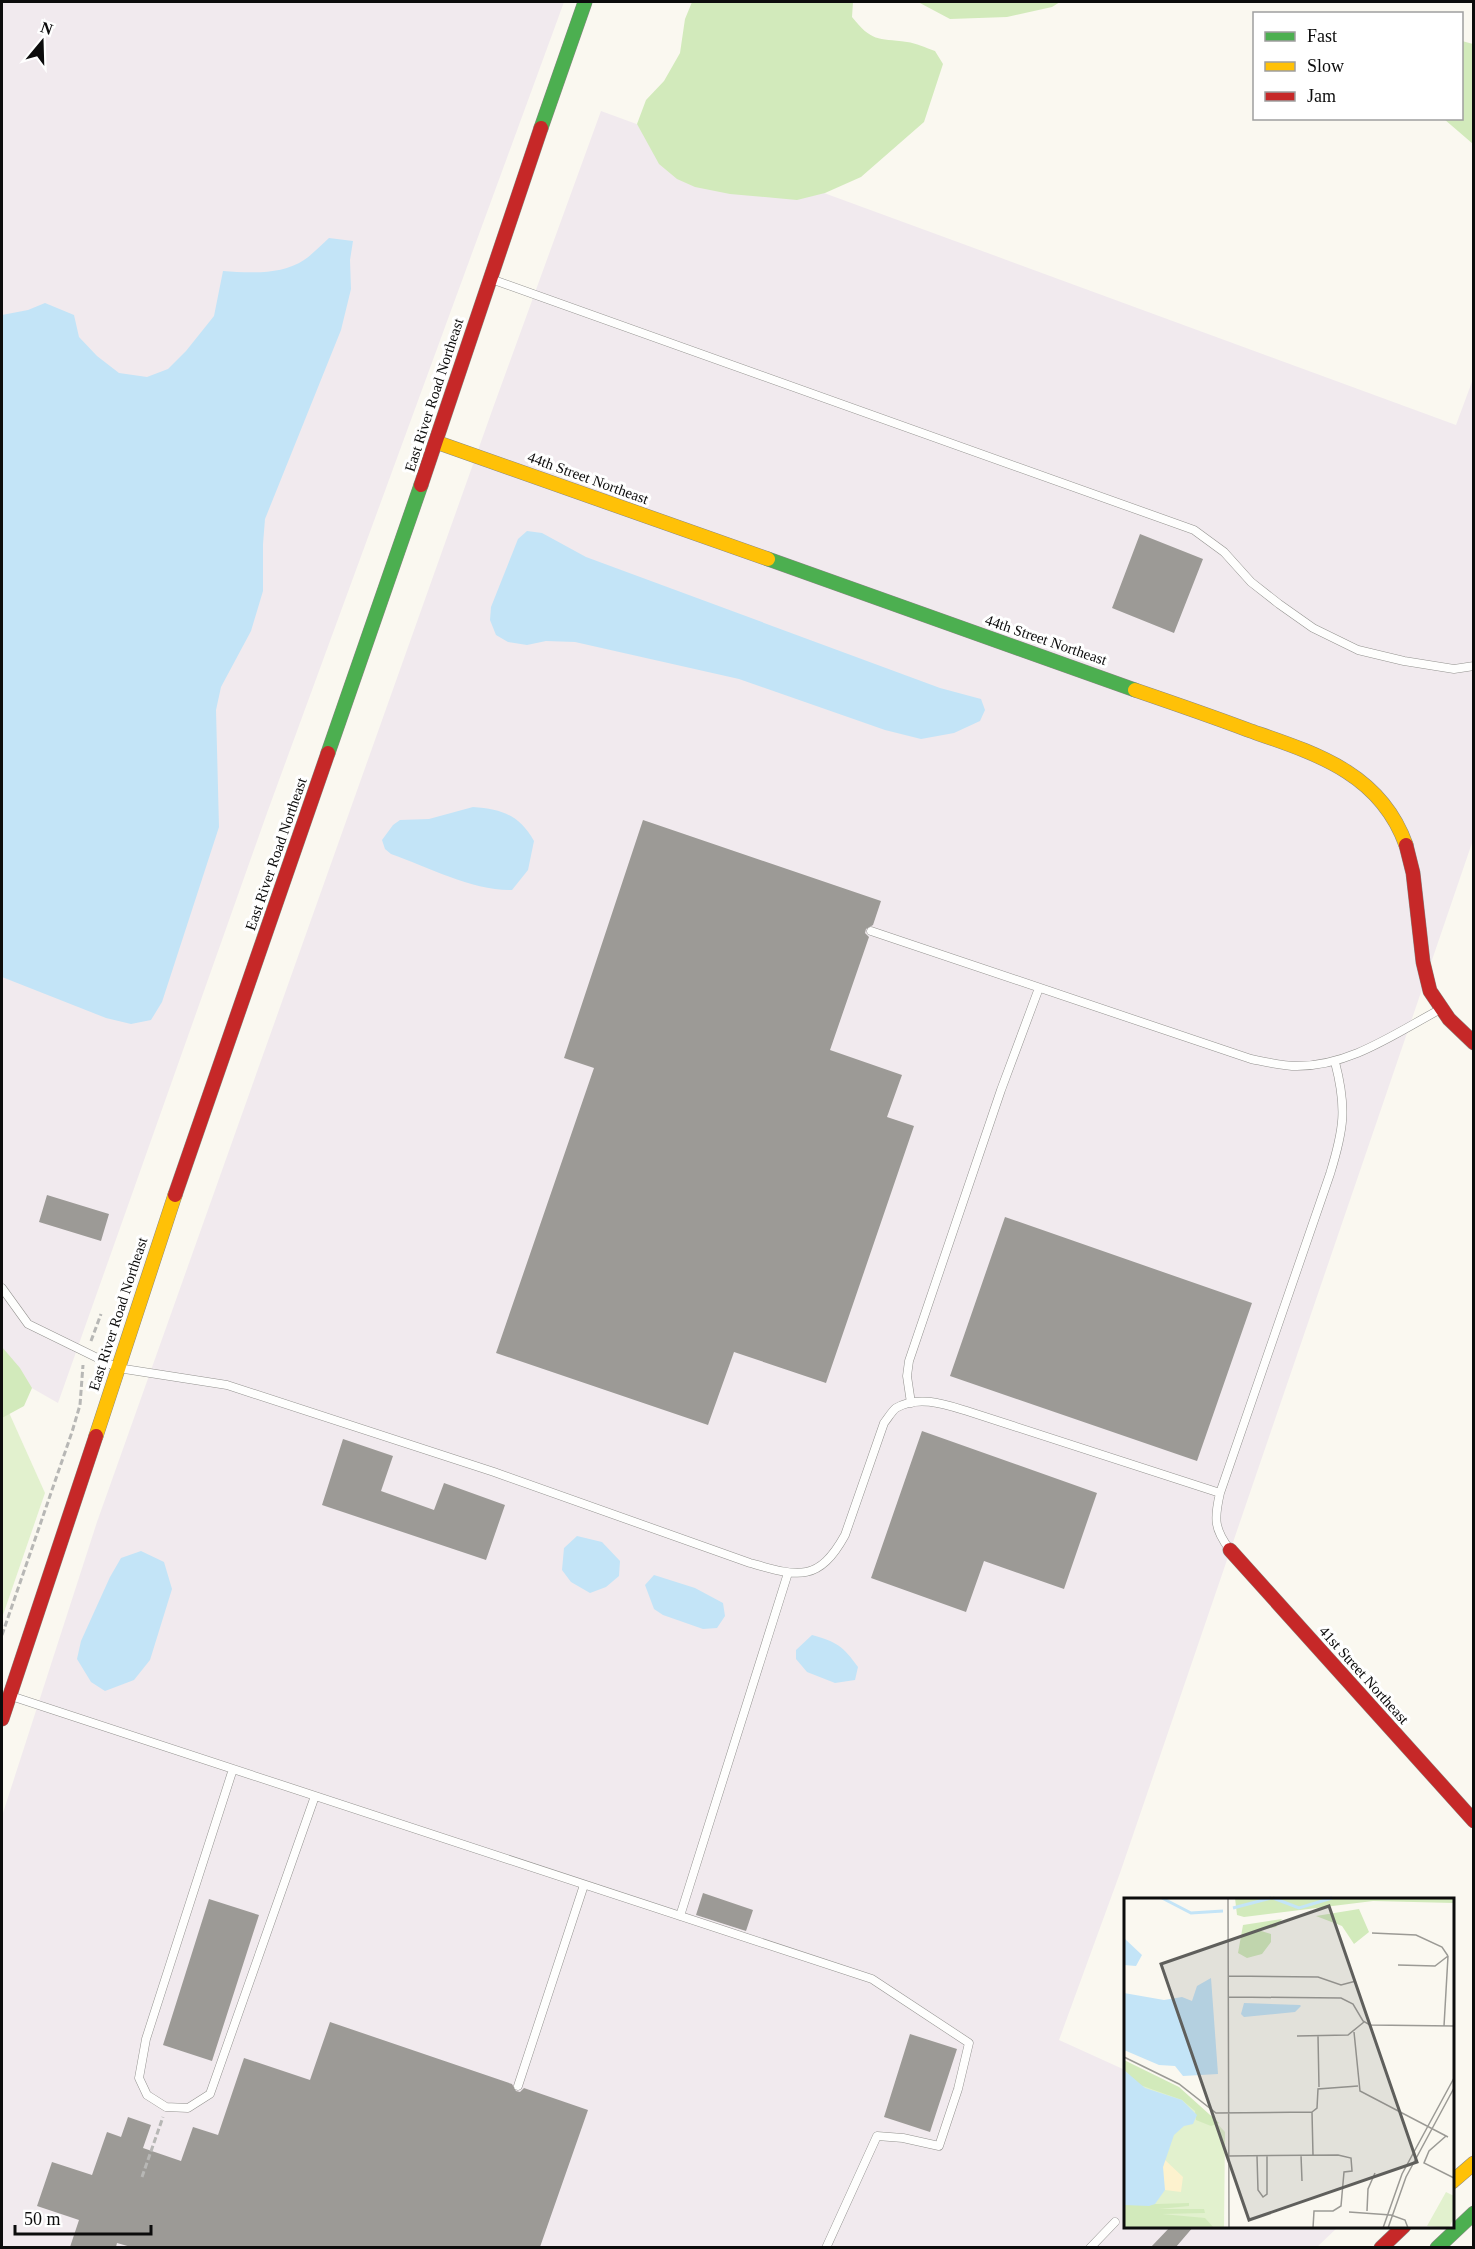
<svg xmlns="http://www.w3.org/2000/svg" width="1475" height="2249" font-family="'Times New Roman',serif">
<rect width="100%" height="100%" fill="#faf8f0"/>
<path fill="#f1eaee" d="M2,2H564L267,813L58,1403L2,1371Z
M601,111L1456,425L1473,379V840L1120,1873L1059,2040L1125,2070L1126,2226L1338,2227L1316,2248H2V1816L97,1522L493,408Z"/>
<path fill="#e2f1ce" d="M2,1397L45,1493L2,1618Z"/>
<path fill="#d2eabb" d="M692,2H853L852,17C872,42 877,38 907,42C916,43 926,48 935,51L943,64L924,122L861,177L825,193L797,200L730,194L695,187L677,179L659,164L637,124L646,100L664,81L680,53L685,19Z
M918,2H1060L1052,7L1007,17L950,19Z
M1462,41L1473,44V144L1444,119L1462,118Z
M2,1347L20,1368L32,1388L24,1406L2,1418Z"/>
<path fill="#c3e4f7" d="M329,238L353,241L350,260L351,289L341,330L265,519L263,544V591L251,631L221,687L216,710L219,827L162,1002L151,1020L131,1024L106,1018L2,977V315L28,310L45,303L74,315L79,337L97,356L119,373L147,377L168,369L186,351L214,316L223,271C249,273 282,275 304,260C313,254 321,245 329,238Z
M527,531L542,533L586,557L940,688L981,699L985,710L980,721L954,733L921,739L885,730L739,679L575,642L546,641L527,645L508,642L496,635L490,620L491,607L518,539Z
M473,807C502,809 519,815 534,841L528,870L512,890C473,891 428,867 391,854L385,849L382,840L393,825L400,820L429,819Z
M577,1536L602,1542L620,1561L619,1576L606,1587L590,1593L571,1582L562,1570L564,1548Z
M141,1551L164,1562L172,1589L150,1660L134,1680L105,1691L91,1682L77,1659L81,1641L110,1577L121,1558Z
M654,1575L695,1588L723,1603L725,1616L717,1628L703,1629L663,1615L654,1609L645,1585Z
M812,1635C837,1642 843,1646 858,1667L855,1680L835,1683L807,1672L796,1659V1650Z"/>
<path fill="#9c9a96" d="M1140,534L1203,559L1174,633L1112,608Z
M643,820L881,901L873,925L866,929L865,933L869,937L830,1050L902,1075L887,1117L914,1126L826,1383L734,1352L708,1425L496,1353L594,1068L564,1058Z
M47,1195L109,1214L101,1241L39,1222Z
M1005,1217L1252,1303L1197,1461L950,1376Z
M922,1431L1097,1493L1064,1589L984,1561L966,1612L871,1578Z
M343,1439L393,1456L381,1491L434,1510L444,1483L505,1505L486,1560L322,1505Z
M703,1893L753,1910L746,1931L696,1915Z
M209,1899L259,1915L212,2061L163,2045Z
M330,2022L512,2084L516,2091L520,2092L524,2088L588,2110L540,2247H131L117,2243L116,2247H70L79,2220L37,2206L52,2162L92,2175L107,2132L121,2137L128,2117L151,2125L143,2148L181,2161L193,2127L218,2135L244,2058L310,2080Z
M910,2034L957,2049L930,2132L884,2117Z
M1171,2226H1194L1176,2247H1151Z"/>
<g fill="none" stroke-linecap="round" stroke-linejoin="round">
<defs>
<path id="lane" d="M491,279L1194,530L1224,552L1251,582L1279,604L1313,628L1358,650L1404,661L1454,669L1474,666
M871,931L1251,1059C1266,1062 1282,1066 1297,1066C1350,1066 1394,1034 1439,1010
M2,1288L28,1324L118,1368L227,1385L494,1472L750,1563C797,1576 818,1584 845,1535L884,1423C888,1418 892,1411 896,1408C918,1395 944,1404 967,1411L1220,1493
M911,1403L907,1376L909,1361L1001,1090L1039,988
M1230,1550C1214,1529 1214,1519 1220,1493L1330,1174C1344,1129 1347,1108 1335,1062
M11,1696L872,1979L969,2043L958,2089L939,2146L903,2138L877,2136L826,2248
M233,1769L146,2039L139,2078L147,2095L166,2107L188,2108L210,2094L315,1796
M680,1916L788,1573
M518,2086L584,1885
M1090,2248L1115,2222"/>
<path id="fast" d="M541,128L585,2
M768,559L1135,690
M328,753L421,485
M1437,2248L1474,2213"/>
<path id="slow" d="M436,442L768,559
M1135,690C1173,703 1211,716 1248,730C1314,753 1380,772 1406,845
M96,1436L175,1195
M1452,2182L1474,2163"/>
<path id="jam" d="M421,485L541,128
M1406,845L1413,873L1423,962L1430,991L1449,1019L1474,1043
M175,1195L328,753
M1230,1550L1474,1821
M2,1719L96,1436
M1381,2248L1404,2226"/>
</defs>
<use href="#lane" stroke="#93928f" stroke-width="9"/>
<use href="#fast" stroke="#8a8985" stroke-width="15"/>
<use href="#slow" stroke="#8a8985" stroke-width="15"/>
<use href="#jam" stroke="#8a8985" stroke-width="15"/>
<path stroke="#b7b7b5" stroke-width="3" stroke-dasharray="6 3" stroke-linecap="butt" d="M91,1341L101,1314
M2,1635L72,1432L80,1405L83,1365
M142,2177L163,2117
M128,2248V2247"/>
<use href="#lane" stroke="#fefefd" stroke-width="8"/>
<use href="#fast" stroke="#4caf50" stroke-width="14"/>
<use href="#slow" stroke="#ffc107" stroke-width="14"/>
<use href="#jam" stroke="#c62828" stroke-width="14"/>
</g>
<g text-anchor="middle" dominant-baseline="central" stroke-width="6" stroke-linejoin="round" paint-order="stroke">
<g font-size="15" fill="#0c0c0c" stroke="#fff">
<text transform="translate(434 395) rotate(-72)">East River Road Northeast</text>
<text transform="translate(588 478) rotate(20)">44th Street Northeast</text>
<text transform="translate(1046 640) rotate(19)">44th Street Northeast</text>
<text transform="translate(276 854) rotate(-71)">East River Road Northeast</text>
<text transform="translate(118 1314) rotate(-72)">East River Road Northeast</text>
<text transform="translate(1364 1675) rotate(48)">41st Street Northeast</text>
</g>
</g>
<g transform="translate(1124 1898)">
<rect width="330" height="330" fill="#faf8f0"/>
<path d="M0,165L89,221L101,234L100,330H0ZM322,294L330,298V319L325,330L303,328Z" fill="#e2f1ce"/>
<path d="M111,0H330V5L249,3L120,19L113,17ZM235,11L245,34L230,46L218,28L192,18ZM158,21L152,29L134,32L147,36V44L138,56L123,60L114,55L119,27ZM0,162L55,189L95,225L87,228L72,222L71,213L58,202L16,187L0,172ZM65,305V308L35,311H80L81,315L38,316L81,320L90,330H0V307Z" fill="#d2eabb"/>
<path d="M40,261L59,279L57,294L41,292L36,297Z" fill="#fdf2ce"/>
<path d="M0,40L18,57L12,68L0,67ZM87,80L94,176L59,178L51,168L35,167L0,152V95L40,102L58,99L68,103L73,88ZM120,105L176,107L177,108L171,114L120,119L117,116ZM0,172L21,190L58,202L73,217L69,226L60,228L50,237L39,269L41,292L31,306L25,308L0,307Z" fill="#c3e4f7"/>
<path fill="none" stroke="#c3e4f7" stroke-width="3" d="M38,0L67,15L99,13M149,0L175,10L208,0M109,10L147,0"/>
<path fill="none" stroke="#9b9a95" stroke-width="1.5" d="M104,0L105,330M248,35L292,37L318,49L324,58M274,67L311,68L324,58M104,78L194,79L217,87L232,83M105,99L217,100L229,106L239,123L246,127L330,128M320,128L324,58M230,134L236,193L324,239M173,138L224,137L240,124M194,138L195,189M0,159L55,186L92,215L188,214M322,238L305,253L300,265L330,280M177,257L178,283M189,257L188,214L193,210L194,191L234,188M105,258L214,257L227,260L228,273L220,274L217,308L209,313H190L189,330M133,258L134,292L139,299L143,296V258M243,313L244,291L251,275M225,314L267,317L281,322L284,330M259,330L278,276L330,180M264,330L282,279L330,190"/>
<path fill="#5f5f5c" fill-opacity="0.15" stroke="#5f5f5c" stroke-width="3" d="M205,8L293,264L125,322L37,66Z"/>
<rect width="330" height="330" fill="none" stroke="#0c0c0c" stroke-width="3"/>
</g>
<rect width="1475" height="2249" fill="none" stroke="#0c0c0c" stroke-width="6"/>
<rect x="1253" y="12" width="210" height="108" fill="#ffffff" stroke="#9e9e9e" stroke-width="1.5"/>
<rect x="1265" y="32" width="30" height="9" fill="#4caf50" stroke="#9e9e9e" stroke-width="1.5"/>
<text x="1307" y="42" font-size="18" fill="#0c0c0c">Fast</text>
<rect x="1265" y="62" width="30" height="9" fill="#ffc107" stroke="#9e9e9e" stroke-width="1.5"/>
<text x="1307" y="72" font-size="18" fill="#0c0c0c">Slow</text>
<rect x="1265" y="92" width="30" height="9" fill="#c62828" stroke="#9e9e9e" stroke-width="1.5"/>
<text x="1307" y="102" font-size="18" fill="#0c0c0c">Jam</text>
<g transform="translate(42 42) rotate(19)" stroke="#ffffff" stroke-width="4.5" paint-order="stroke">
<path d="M0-4.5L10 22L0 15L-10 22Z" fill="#0c0c0c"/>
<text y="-9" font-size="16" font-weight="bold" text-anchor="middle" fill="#0c0c0c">N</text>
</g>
<path d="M15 2225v9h136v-9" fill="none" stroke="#0c0c0c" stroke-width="3"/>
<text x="24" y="2225" font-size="18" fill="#0c0c0c" stroke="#ffffff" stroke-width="4.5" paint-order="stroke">50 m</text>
</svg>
